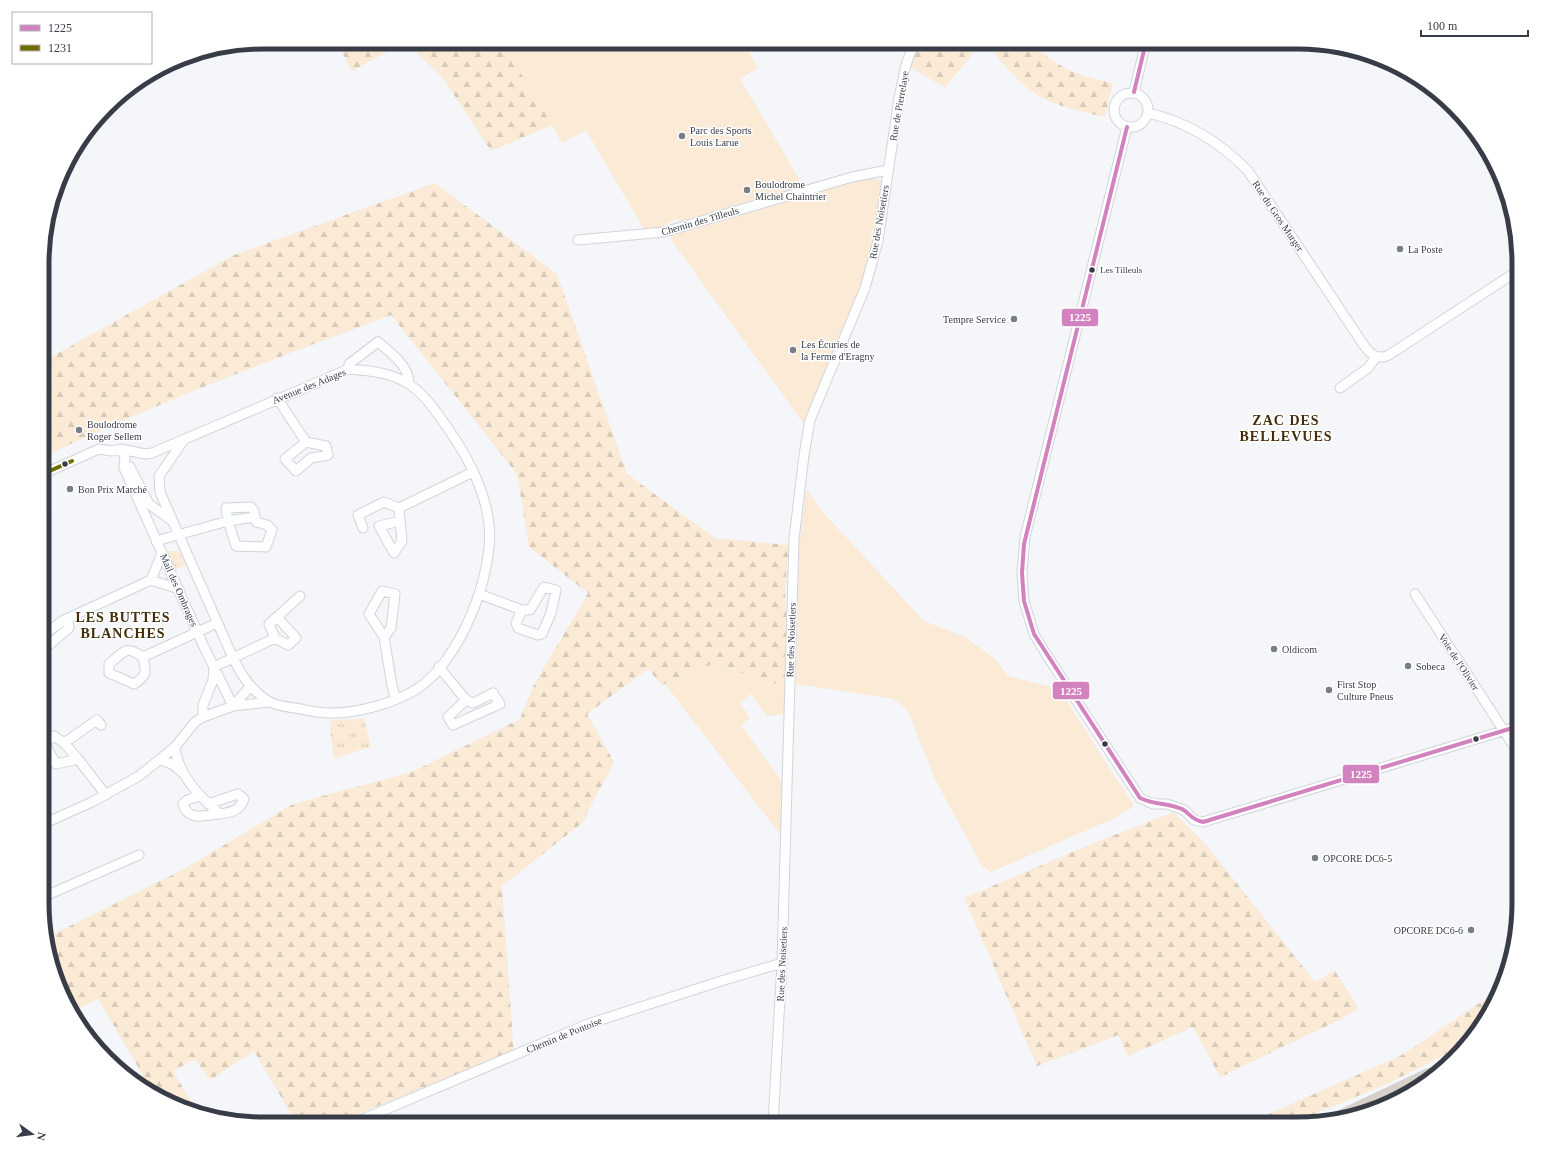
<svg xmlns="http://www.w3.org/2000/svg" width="1561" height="1166" font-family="'Times New Roman',serif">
<defs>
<pattern id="forest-firs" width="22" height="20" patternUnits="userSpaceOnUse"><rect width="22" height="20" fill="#faead6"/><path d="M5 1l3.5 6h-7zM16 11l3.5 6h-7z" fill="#d7cab9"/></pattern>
<pattern id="park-tufts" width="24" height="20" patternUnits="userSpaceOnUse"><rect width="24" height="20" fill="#faead6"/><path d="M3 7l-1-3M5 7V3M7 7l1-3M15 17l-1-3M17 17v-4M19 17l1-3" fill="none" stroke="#d7cab9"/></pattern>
</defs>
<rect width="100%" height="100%" fill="#f4f6f9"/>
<path fill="#faead6" d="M502,42H743L758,68L740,79L798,177L800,189L680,225L677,218L653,232L645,231L586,130L562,143Z
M870,177L883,181L875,227L871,231L873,240L864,285L804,424L672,241L671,236Z
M806,489L829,519L924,621L967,638L994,658L1008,676L1059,689L1134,806L1115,818L991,872L982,866L935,779L907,709L894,699L796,684L799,550Z
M712,664L785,686V714L767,716L751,694L740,703L750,718L741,725L783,783V838L665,684Z"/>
<path fill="url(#forest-firs)" d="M336,42H406L352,71Z
M406,42H502L552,125L491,151L443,78Z
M919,42H982L945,88L910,67Z
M986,42H1034C1055,69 1081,76 1113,83L1105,117C1083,112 1063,108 1043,98C1022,88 1000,61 986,42Z
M435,183L557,274L627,474L715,538L789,545L785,590L790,688L712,664L662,685L648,669L587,714L614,762L582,823L502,886L514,1056L380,1105L335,1124H297L254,1051L210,1080L195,1059L173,1071L197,1112L178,1107L153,1092L98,999L73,1011L65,1001L48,937L182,870L293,804L412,772L520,719L534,685L588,593L529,547L517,474L391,315C274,359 156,403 43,457L44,361L234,255Z
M1174,812L1208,847L1315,982L1335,971L1359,1009L1333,1023L1220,1077L1193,1027L1128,1056L1118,1035L1037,1066L964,898L1094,843Z
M1502,988L1469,1042L1460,1047L1389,1083L1290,1124H1246L1402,1055Z"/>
<path fill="url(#park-tufts)" d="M164,551H181L187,565L173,570Z
M364,718L371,747L334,758L329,721Z"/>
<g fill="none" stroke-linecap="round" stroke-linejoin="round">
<defs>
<path id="minor" d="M1134,92L1146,42
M1114 110a17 17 0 1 1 34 0a17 17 0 1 1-34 0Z
M1148,113C1188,122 1220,142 1248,171L1363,344C1369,353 1377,361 1389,355L1519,270
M1127,127L1025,537L1022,573L1024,601L1034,634L1046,654L1140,798L1153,804H1167L1184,810L1194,820L1203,822L1519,726
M578,240L664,232L852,177L888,170
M349,369V364L378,342C390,352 409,366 409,383
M1340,388L1368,368L1376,357
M277,398L306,442L326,446L328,455L311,458L296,471L285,459L306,442
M121,449L125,458L124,468L204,647L233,706L250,687
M130,467L149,504L171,520
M43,474L99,449L112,451L121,449L145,454L152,453L349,369C409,373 420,387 453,436C470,461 486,494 489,525C494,575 460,661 417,689C395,703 355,714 329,713C318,713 307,710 295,708C287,707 276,706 268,701C251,690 242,676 233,658L160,492L159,476L183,441
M251,507L254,511L256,522L267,525L272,530L266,547L236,546L228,521L226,508Z
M399,508L402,541L394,553L379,526L400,521
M399,508L473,472
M363,528L358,515L384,502L399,508
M156,541L228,521L255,517
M151,580L162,553
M479,594L522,610H530L544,587L556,590L551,613L542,634L538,635L518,628L516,623L522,610
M1415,594L1519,754
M277,617L296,638L288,645L275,638L269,624Z
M277,617L300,596
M43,635L64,620L151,580L179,589
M384,637L391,628L395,594L382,591L369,614L384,637L392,686L396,699
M43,650L69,628L68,619
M143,657C125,645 125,651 109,664V673L134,684C148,675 146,672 143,657L217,623
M439,667L466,700L473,703L493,693L500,704L453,725L448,717L466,700
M203,717V705L213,680L214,667L275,638
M101,725L97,720L64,743L54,736L45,744L56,764L78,759L106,795
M64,743L78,759
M175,747C178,775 199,796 220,814C231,812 240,811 244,799L238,794L208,804
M160,760L172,764L182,772
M200,796L187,800L183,804C188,822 206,815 220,814
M43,824L92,802L139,776L175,747L195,722L203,717L233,706L269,702
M43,897L139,855
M351,1124L588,1024L721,981L782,963
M773,1124L782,963L794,539L804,455L810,420L865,288L878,241L899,98L906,65L914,42"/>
<path id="highway" d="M1335,1120L1430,1075"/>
</defs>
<use href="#minor" stroke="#d1d4db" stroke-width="11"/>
<use href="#highway" stroke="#cfd1d4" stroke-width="15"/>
<use href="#minor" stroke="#fdfefe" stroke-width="9"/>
<use href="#highway" stroke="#d7d1c7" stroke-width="13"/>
<defs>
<path id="bus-1" d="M1134,92L1146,42
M1127,127L1024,544L1022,573L1024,601L1034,634L1140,798C1155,805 1167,803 1182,809C1191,814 1190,819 1203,822
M1203,822L1519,726"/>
<path id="bus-2" d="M43,474L72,461"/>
</defs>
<use href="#bus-1" stroke="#fff" stroke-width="7"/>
<use href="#bus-2" stroke="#fff" stroke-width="7"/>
<use href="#bus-1" stroke="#d282be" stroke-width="4"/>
<use href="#bus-2" stroke="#6e6e00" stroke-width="4"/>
</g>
<g fill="#797d85" stroke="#fff" stroke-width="1.5">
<circle cx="682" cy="136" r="4"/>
<circle cx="747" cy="190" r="4"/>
<circle cx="1400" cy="249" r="4"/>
<circle cx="1014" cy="319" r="4"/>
<circle cx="793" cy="350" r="4"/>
<circle cx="79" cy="430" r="4"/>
<circle cx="70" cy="489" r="4"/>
<circle cx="1274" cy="649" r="4"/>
<circle cx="1408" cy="666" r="4"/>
<circle cx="1329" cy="690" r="4"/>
<circle cx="1315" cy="858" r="4"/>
<circle cx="1471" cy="930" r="4"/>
</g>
<g fill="#373c47" stroke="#fff" stroke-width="1.5">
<circle cx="1092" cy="270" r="3.5"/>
<circle cx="65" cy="464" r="3.5"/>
<circle cx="1476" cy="739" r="3.5"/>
<circle cx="1105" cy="744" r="3.5"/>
</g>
<g text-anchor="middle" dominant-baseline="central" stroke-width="3" stroke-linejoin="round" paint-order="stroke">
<g font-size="9" fill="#373c47" stroke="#fff" text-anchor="start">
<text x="1100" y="270">Les Tilleuls</text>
</g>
<g font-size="10" fill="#373c47" stroke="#fff">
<text transform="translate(899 106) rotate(-80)">Rue de Pierrelaye</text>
<text transform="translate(1278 216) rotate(56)">Rue du Gros Murger</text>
<text transform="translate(700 221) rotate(-16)">Chemin des Tilleuls</text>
<text transform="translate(879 222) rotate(-80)">Rue des Noisetiers</text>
<text transform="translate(309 386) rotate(-22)">Avenue des Adages</text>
<text transform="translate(179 590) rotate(66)">Mail des Ombrages</text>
<text transform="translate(791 640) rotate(-88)">Rue des Noisetiers</text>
<text transform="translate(1459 662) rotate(57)">Voie de l'Olivier</text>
<text transform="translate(782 964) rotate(-87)">Rue des Noisetiers</text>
<text transform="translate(564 1035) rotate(-22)">Chemin de Pontoise</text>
</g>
<g font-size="10" fill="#373c47" stroke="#fff" text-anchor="start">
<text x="690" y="130">Parc des Sports<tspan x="690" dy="12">Louis Larue</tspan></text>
<text x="755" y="184">Boulodrome<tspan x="755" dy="12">Michel Chaintrier</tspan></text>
<text x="1408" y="249">La Poste</text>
<text x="1006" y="319" text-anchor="end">Tempre Service</text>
<text x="801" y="344">Les Écuries de<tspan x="801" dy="12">la Ferme d'Eragny</tspan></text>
<text x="87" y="424">Boulodrome<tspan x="87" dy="12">Roger Sellem</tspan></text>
<text x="78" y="489">Bon Prix Marché</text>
<text x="1282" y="649">Oldicom</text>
<text x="1416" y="666">Sobeca</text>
<text x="1337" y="684">First Stop<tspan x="1337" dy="12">Culture Pneus</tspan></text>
<text x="1323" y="858">OPCORE DC6-5</text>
<text x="1463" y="930" text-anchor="end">OPCORE DC6-6</text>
</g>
<g font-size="14" font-weight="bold" letter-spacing="1" fill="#442d08" stroke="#fff">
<text x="1286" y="420">ZAC DES<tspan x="1286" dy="16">BELLEVUES</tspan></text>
<text x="123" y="617">LES BUTTES<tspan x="123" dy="16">BLANCHES</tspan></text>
</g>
</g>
<path d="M0 0H1561V1166H0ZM263 49H1298A214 214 0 0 1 1512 263V903A214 214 0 0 1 1298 1117H263A214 214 0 0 1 49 903V263A214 214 0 0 1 263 49Z" fill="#fff" fill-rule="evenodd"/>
<path fill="none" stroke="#373c47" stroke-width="5" d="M263 49H1298A214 214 0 0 1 1512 263V903A214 214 0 0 1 1298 1117H263A214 214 0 0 1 49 903V263A214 214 0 0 1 263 49Z"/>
<g stroke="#fff" stroke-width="1.5">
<rect x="1061" y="308" width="38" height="19" rx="4" fill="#d282be"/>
<rect x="1052" y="681" width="38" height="19" rx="4" fill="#d282be"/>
<rect x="1342" y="764" width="38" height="20" rx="4" fill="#d282be"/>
</g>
<g font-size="11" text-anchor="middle" font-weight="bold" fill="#fff">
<text x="1080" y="321">1225</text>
<text x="1071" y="695">1225</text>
<text x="1361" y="778">1225</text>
</g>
<rect x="12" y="12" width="140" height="52" fill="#ffffff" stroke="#afb1b5"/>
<rect x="20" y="25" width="20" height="6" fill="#d282be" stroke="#afb1b5"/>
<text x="48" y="32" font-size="12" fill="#373c47">1225</text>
<rect x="20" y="45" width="20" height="6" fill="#6e6e00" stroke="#afb1b5"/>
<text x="48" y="52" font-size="12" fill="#373c47">1231</text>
<g transform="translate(32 1134) rotate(104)" stroke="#ffffff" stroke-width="3" paint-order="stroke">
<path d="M0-3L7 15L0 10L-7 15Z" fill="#373c47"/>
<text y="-6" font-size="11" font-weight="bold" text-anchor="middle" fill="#373c47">N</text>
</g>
<path d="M1421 30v6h107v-6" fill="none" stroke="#373c47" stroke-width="2"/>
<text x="1427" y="30" font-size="12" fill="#373c47" stroke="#ffffff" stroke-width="3" paint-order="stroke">100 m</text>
</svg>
